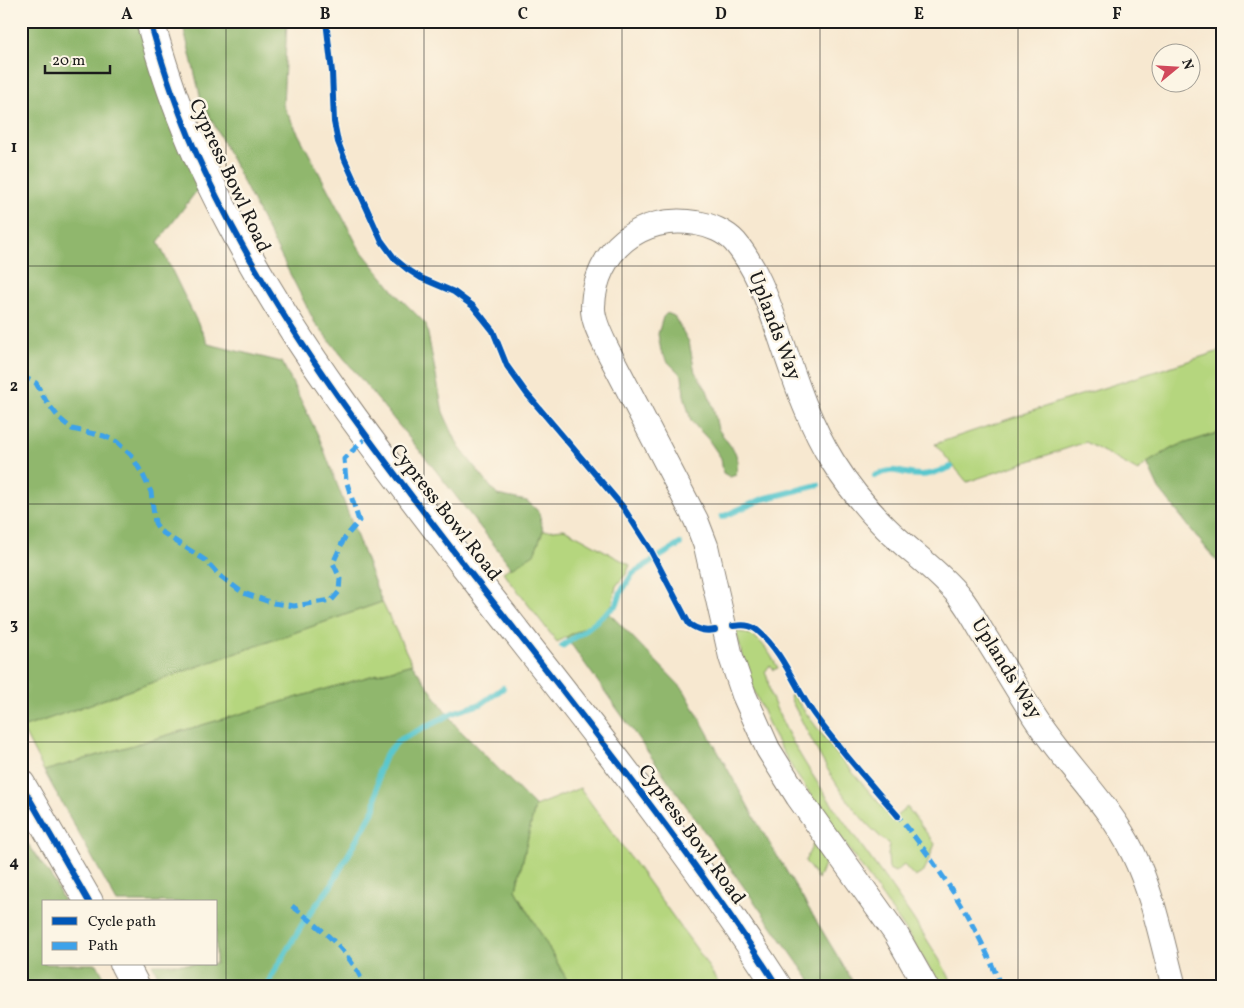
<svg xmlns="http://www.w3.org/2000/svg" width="1244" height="1008" font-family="Vollkorn,serif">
<rect width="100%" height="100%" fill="#fcf5e5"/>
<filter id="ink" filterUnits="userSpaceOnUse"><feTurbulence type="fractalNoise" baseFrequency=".02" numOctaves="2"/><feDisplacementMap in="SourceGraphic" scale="10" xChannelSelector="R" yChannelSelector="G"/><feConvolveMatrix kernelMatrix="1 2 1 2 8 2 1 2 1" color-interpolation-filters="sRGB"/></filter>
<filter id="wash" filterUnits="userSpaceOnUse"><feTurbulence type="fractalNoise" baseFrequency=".0096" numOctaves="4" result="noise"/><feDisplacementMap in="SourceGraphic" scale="20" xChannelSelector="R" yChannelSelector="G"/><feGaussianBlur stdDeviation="1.12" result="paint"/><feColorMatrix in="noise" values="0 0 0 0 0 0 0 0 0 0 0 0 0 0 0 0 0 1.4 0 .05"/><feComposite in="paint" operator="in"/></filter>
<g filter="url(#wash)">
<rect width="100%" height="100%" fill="#f7e8d0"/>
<path fill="#b5d67e" stroke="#68794d" d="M1223,350V431L1174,447L1147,463L1138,471L1086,442L967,482L935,444L1065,400Z
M564,529C587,540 607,553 630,565L626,574L616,586L610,614L557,642L503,572L533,554L543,531Z
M382,602L412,664L44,771L22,728Z
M736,632C758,631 769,652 778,668L773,670L770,665L765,672C770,682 768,690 772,698C783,727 800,756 817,782C862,851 916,914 955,987H941L907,932L794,771L774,736L748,677Z
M792,694L835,752L893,819L907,807L935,844L924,872L915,877L904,865L895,872L889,869L888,855L890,845C843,808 819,754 792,702L790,697Z
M580,788L701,955L721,987H571L516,890L535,806Z
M816,838L828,856L818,879L805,861Z"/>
<path fill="#90b76d" stroke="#566a44" d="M21,21H160L198,189L158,242L208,344L282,362L319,437L382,602L22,728Z
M182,21H287L283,105L359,248L398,296L426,324L443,412L459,447L497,495L527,501L539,512L543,531L534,554L512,568L433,467L315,323L201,99Z
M667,313L674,316L689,342L695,372L707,390L713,407L718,429L735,452L738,461L736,475L730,477L723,473L721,458L708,439L691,421L684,395L682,376L668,362L661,351L658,334L663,317Z
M1223,431V564L1213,557L1159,489L1147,463L1174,447Z
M610,614L684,690L758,824L856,987H815L566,637Z
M412,664L456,726L535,806L516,890L571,987H165L152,964H216V902H117L44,771Z
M21,834L54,881L64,902H44V964H97L109,987H21Z"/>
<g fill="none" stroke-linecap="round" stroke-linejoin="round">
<path stroke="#5ac7ce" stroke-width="6" d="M875,476C897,465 900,475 921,475C931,475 941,471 951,467
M722,517L763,499L818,485
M562,646L584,631L617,604L621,592L633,573L680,544
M267,987L271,977L305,920L330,887L375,808L379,771L385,756L398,741L455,712L481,704L503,688"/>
</g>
</g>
<g filter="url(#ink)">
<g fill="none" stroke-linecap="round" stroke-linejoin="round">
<defs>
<path id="minor" d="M926,987L896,934L798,797L768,749L744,695L731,657L706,546L696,520L607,349C601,336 592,320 593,306C595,251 641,213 696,223C710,225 726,232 735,242C757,268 768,302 779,333C794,377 808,422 833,462C848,486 866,508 886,528C910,552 938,570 960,597C969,608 976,622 984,635C1001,662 1017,689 1034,716C1064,763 1108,802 1133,853C1153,894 1162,942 1174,987"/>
<path id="tertiary" d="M150,21C160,57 171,92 185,126C198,160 215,194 232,226C296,347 379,454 462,562C570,701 682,838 778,987
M21,784L89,902
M124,964L136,987"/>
</defs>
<use href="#minor" stroke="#8a8276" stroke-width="26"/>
<use href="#tertiary" stroke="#8a8276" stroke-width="30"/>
<use href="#minor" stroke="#fff" stroke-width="24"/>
<use href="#tertiary" stroke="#fff" stroke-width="28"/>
<path stroke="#3da2ea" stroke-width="5" stroke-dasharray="10 5" stroke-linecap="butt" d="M21,376L36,383L46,401L60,419L72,429L104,436L117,442L131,455L143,475L151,492L155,523L160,531L205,560L219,575L243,593L273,603L294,606L332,600L339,592L340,578L333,563L344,539L359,521L346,480L344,459L367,437
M895,812C938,865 977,923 1001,987
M292,906C321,928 351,952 365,987"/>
<defs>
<path id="cycleway" d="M150,21C160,57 171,92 185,126C198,160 215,194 232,226C296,347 379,454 462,562C570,701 682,838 778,987
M326,21L332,72L334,122L338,142L345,160L381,240L395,259L407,269L421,278L454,292L473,306L482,317L493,331L507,366L527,394L623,507L650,549L689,624C698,630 705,632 715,630
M733,626C742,625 750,624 758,631C783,652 795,687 813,713C839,749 869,782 898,816
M21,784L89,902"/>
</defs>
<use href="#cycleway" stroke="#fcf5e5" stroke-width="9"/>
<use href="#cycleway" stroke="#0057b8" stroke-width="6"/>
</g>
</g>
<path fill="none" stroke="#1c1c1c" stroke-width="1" stroke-opacity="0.55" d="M226,21V987M424,21V987M622,21V987M820,21V987M1018,21V987M21,266H1223M21,504H1223M21,742H1223"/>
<g text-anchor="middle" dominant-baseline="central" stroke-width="5" stroke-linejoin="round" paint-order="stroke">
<g font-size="20" fill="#1c1c1c" stroke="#fcf5e5">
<text transform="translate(229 176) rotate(65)">Cypress Bowl Road</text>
<text transform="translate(774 326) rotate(69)">Uplands Way</text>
<text transform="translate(445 513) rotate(52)">Cypress Bowl Road</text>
<text transform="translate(1006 669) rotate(58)">Uplands Way</text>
<text transform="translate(691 835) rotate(54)">Cypress Bowl Road</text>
</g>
</g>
<rect width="1244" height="1008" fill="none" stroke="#fcf5e5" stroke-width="55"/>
<rect x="42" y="900" width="175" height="65" fill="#fcf5e5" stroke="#a29e95"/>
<rect x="52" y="917" width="25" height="8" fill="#0057b8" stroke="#a29e95"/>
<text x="88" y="926" font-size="15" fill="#1c1c1c">Cycle path</text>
<rect x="52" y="942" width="25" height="8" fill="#3da2ea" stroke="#a29e95"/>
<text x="88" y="950" font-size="15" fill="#1c1c1c">Path</text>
<g transform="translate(1176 68) rotate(72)"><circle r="24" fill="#fcf5e5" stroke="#a29e95"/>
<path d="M0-4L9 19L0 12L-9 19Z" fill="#d1495b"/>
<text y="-8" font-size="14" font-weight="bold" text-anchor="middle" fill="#1c1c1c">N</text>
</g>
<path d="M45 65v8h65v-8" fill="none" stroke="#1c1c1c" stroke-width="2.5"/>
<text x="52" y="65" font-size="15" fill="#1c1c1c" stroke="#fcf5e5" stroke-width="4" paint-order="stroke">20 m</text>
<rect x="28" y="28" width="1188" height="952" fill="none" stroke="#1c1c1c" stroke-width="2"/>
<g font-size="16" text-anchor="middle" font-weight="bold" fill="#1c1c1c">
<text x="127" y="19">A</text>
<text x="325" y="19">B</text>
<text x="523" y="19">C</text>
<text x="721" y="19">D</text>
<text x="919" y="19">E</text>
<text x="1117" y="19">F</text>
<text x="14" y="152">1</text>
<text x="14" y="391">2</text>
<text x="14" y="629">3</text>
<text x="14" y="867">4</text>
</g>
</svg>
